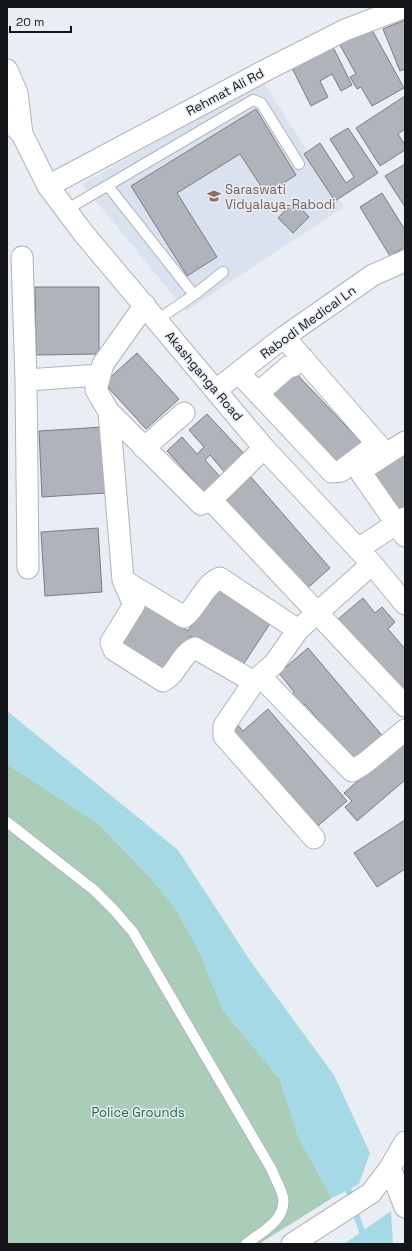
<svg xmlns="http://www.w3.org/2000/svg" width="412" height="1251" font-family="'Space Grotesk',sans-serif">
<rect width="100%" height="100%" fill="#e9edf4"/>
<path fill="#dae2ef" d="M263,82L344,207L186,311L82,184Z"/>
<path fill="#aacdb9" d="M7,764L99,824L150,877L176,909L200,953L223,1010L280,1079L298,1136L332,1198L259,1244H7Z"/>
<path fill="#a5d9e6" d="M7,711L178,850L251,962L334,1075L370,1153L359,1184L332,1198L298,1136L280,1079L223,1010L200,953L176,909L150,877L99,824L7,764Z
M391,1211L393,1244H344Z"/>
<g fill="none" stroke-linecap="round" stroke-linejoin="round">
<path stroke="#a5d9e6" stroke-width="6" d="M346,1183L366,1244"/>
</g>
<path fill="#b0b3ba" stroke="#797d82" d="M405,20V69L400,71L383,29Z
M371,28L404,88L372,106L361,87L357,89L350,77L356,74L340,45Z
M332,45L352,85L341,91L332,74L320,81L328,97L311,106L291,66Z
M405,96V129L398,134L405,145V150L380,166L356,128Z
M256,109L296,175L266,194L240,154L177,193L217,257L187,276L131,186Z
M348,128L378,173L335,201L304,154L320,143L346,183L354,177L330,139Z
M405,164V207L385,176Z
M382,193L405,230V247L390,256L360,207Z
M294,201L309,217L293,233L278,218Z
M35,287H99V354L36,355Z
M137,353L179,399L146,429L104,383Z
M291,368L363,444L335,469L266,387Z
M207,414L247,457L227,475L210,455L205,460L222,479L206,494L167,451L182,437L197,454L204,447L189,430Z
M103,427L106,493L42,497L39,431Z
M405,449V511L394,518L366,472Z
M250,476L330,568L303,592L223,499Z
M98,528L102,592L45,596L41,532Z
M218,584L273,619L241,668L190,636L163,676L116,646L145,602L188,631Z
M363,598L375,613L382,607L395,622L388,629L405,649V700L337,620Z
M308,648L385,739L355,764L305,704L300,708L290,696L294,692L279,673Z
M268,709L347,801L313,830L227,731L236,723L243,731Z
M405,740V780L357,821L345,807L352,801L344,793Z
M405,820V869L377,887L354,853Z"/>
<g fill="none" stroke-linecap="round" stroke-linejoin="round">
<defs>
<path id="service" d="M108,186L194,295
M66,210L253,100L261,103L299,164
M157,320L194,295L223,272
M7,822L94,890L114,910L133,932L272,1170C275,1179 281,1188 283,1197C287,1220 261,1232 246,1244"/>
<path id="minor" d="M7,70L17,93L22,134
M7,119L22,134L48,186L84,234L264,448L372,564L405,604
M48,186L268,69L345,30L405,7
M22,257L26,380
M145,305L103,364L96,390L109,412L201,504L211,500L405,706
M284,337L386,454
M239,373L332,472L341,471L377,444
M216,390L284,337L373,275L405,261
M258,393L288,367L293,366L303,358
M109,412L123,580L134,605L111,642L114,650L163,681C177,674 180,655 195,648L254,682
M405,442L363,469L361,473L405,536
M144,448L184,413
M211,500L264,448
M358,549L405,518
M372,564L298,630L274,664L260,676L352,771L365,763L405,730
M28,568L26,380L100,375
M123,580L184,617C198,607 203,585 220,578L298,630
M260,676L254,682L224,726V736L314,838
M390,1168L405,1207
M292,1244L371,1193L390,1168L405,1142"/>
</defs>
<use href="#service" stroke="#b0b4ba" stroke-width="12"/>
<use href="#minor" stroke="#b0b4ba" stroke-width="23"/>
<use href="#service" stroke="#fff" stroke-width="10"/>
<use href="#minor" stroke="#fff" stroke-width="21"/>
</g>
<defs>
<symbol id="school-bare" viewBox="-9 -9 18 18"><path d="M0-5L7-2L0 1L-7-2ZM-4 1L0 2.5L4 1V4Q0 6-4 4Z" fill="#8d6e63" stroke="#e9edf4" stroke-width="2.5" paint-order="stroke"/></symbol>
</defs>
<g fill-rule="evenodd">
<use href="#school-bare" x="204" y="186" width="20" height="20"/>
</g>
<g text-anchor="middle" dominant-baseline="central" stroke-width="3" stroke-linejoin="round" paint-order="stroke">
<g font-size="13" fill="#141518" stroke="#e9edf4">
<text transform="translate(225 92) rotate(-28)">Rehmat Ali Rd</text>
<text transform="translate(308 322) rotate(-36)">Rabodi Medical Ln</text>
<text transform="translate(204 376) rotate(50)">Akashganga Road</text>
</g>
<g font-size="13" fill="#785e54" stroke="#e9edf4" text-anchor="start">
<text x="225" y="189">Saraswati<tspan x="225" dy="15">Vidyalaya-Rabodi</tspan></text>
</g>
<g font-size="13" fill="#1f6444" stroke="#e9edf4">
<text x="138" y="1112">Police Grounds</text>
</g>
</g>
<rect width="412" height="1251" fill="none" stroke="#141518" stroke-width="16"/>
<path d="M10 26v6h61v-6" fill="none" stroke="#141518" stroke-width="2"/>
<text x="16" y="26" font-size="12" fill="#141518" stroke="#e9edf4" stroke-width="3" paint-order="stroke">20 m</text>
</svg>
